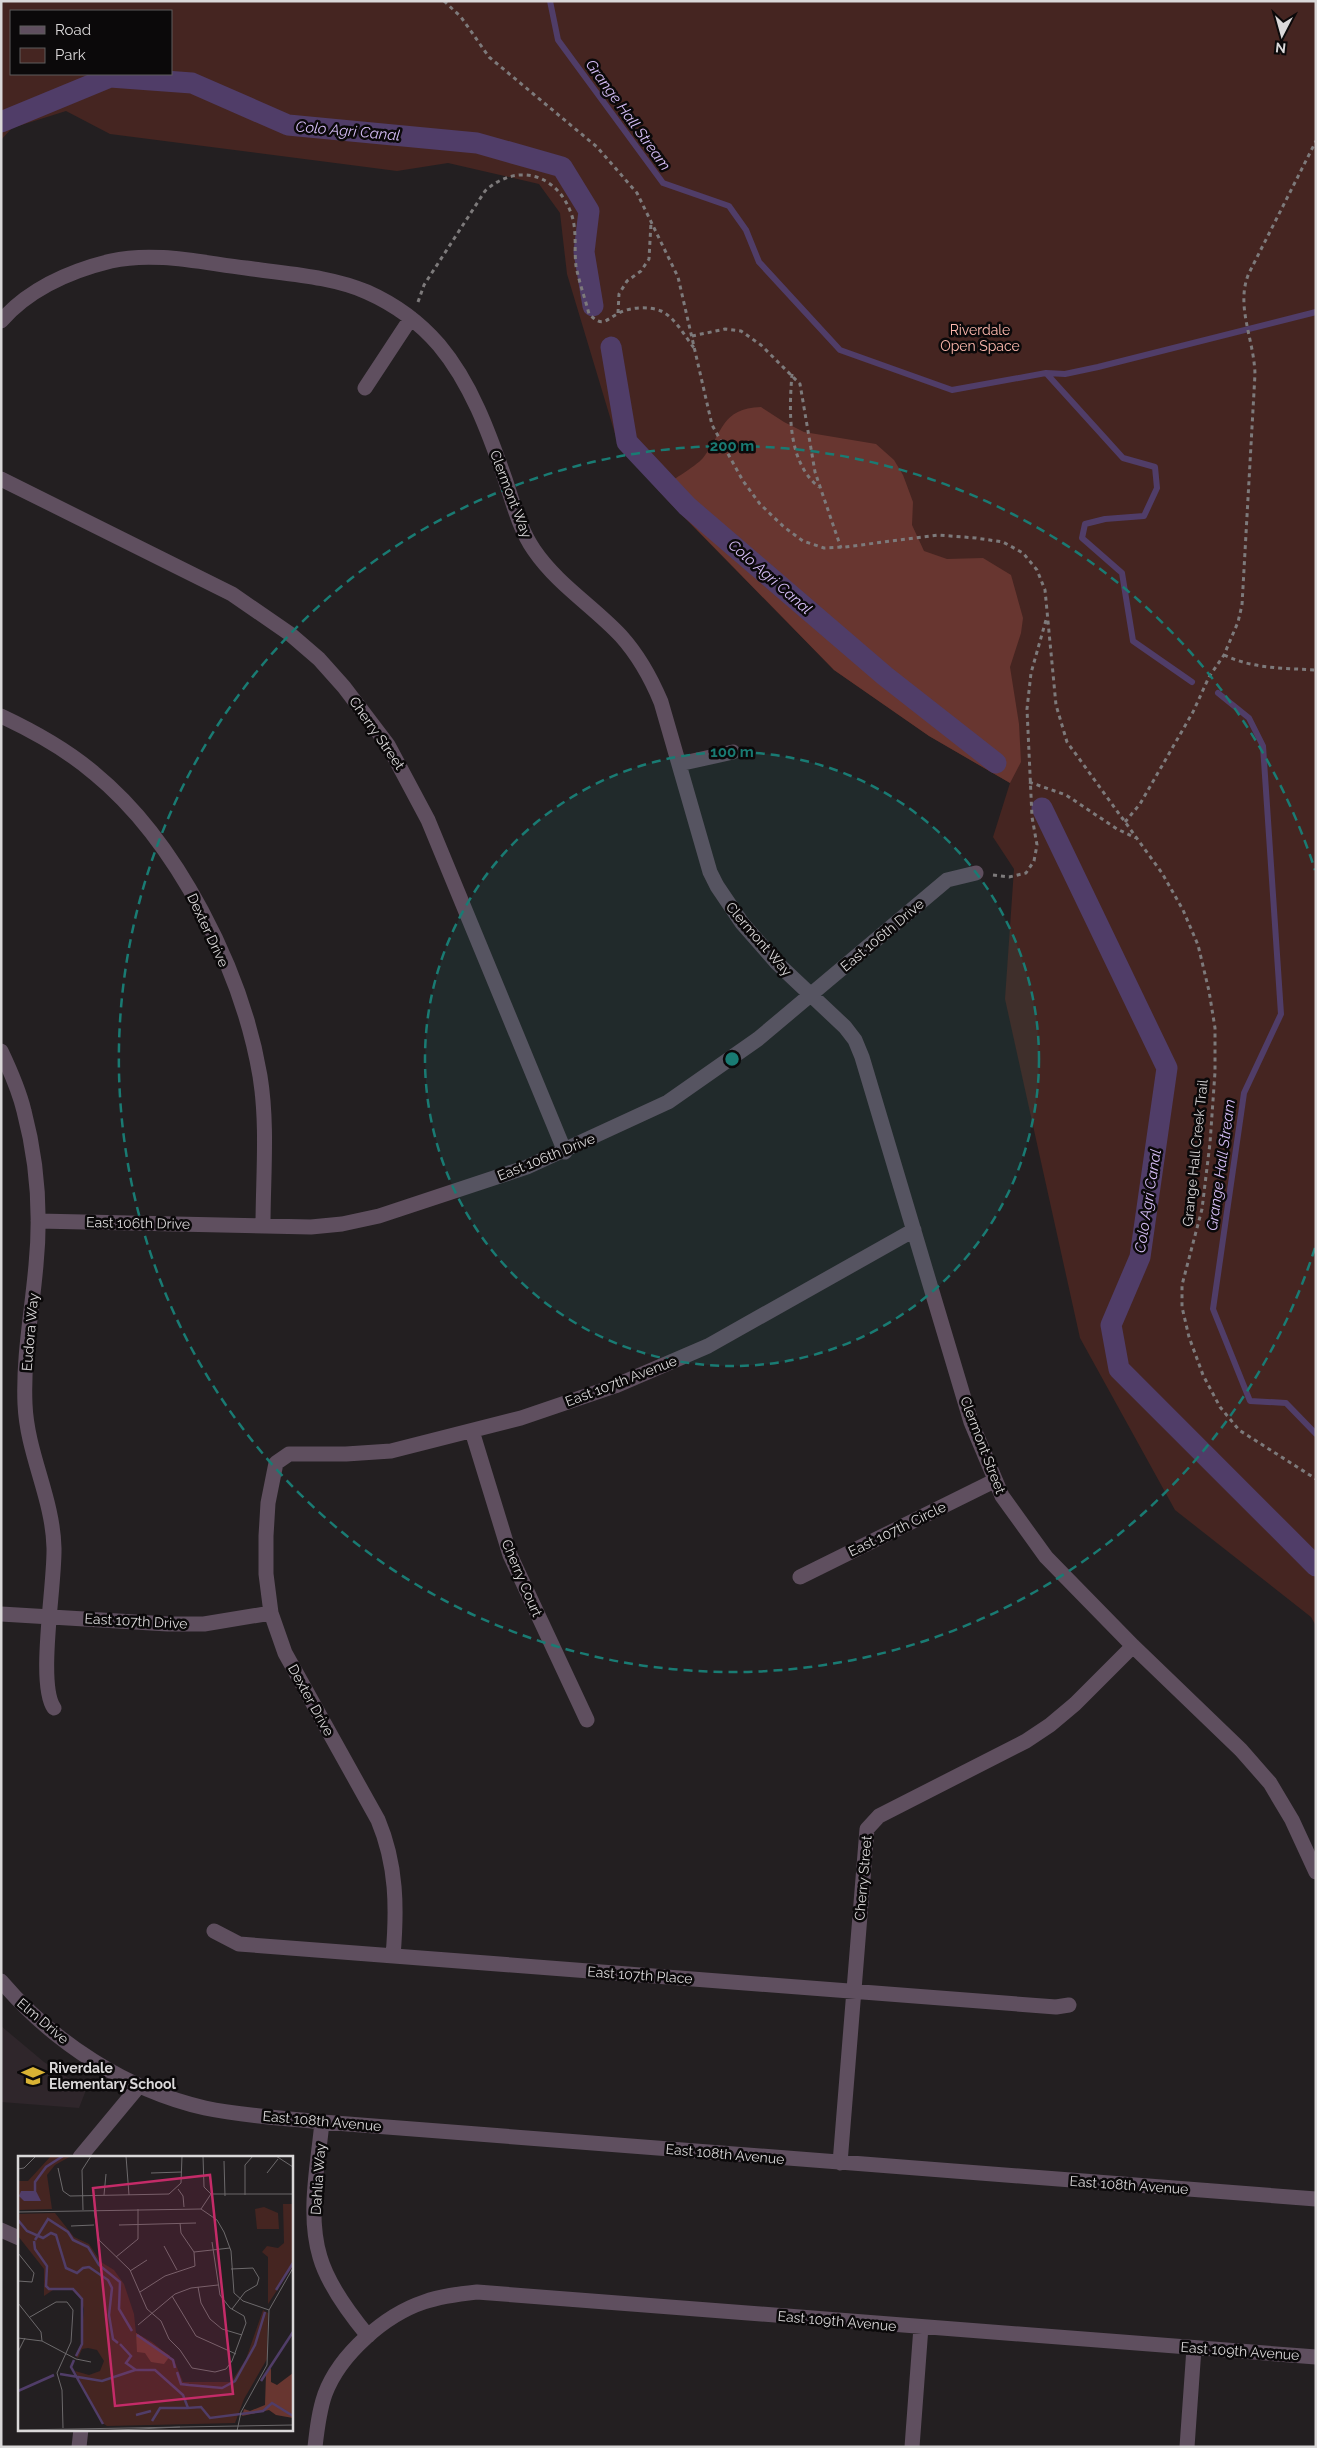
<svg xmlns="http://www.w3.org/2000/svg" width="1317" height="2448" font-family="Raleway,sans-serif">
<rect width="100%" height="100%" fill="#231f21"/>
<path fill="#2f262b" d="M1,2026L44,2062L86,2090L79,2108L1,2102Z"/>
<path fill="#452521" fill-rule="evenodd" d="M1,1H1316V1626L1311,1617L1175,1510L1080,1338L1005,999L1014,869L993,837L1010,783L929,736L834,670L668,501L619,447L567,274L560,213L539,184L448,163L397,171L110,134L66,111L12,128L1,140ZM11,11H171V74H11Z"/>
<path fill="#683630" d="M761,407L784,422L804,432L876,444L894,460L903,475L913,502L912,525L924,551L947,559L983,558L1011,575L1023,618L1021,633L1010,667L1019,724L1021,762L1010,783L929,736L834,670L658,490C669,482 695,467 703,458C723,433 721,408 761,407Z"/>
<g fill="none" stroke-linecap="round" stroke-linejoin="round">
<path stroke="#503d68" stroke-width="6" d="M550,1L558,40L663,183L729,206L746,230L759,262L840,350L952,390L1046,373L1123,458L1155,467L1157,488L1144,516L1105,519L1085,524L1082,538L1122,573L1133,641L1192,682
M1046,373L1065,374L1098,367L1316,312
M1218,693L1249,718L1263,746L1281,1014L1244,1093L1213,1309L1250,1401L1286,1403L1316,1434"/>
<path stroke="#503d68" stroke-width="21" d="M1,122L110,77L192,83L288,125L477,143L562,167L589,211L584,252L593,306
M611,347L627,442L687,506L885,676L996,763
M1042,808L1167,1068L1140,1257L1111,1325L1119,1369L1316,1566"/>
<path stroke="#7d7a7b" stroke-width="3" stroke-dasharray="4 4" stroke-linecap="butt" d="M444,1L461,17L489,57L597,147L637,193L678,277L712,425L743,481L760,504L784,527L803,541L824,548L845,547L938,535L976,538L1003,542L1023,553L1037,570L1045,590L1056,705L1067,742L1162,873L1183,910L1198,945L1209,991L1215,1028V1072L1210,1143L1202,1209L1182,1285V1307L1189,1337L1203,1375L1220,1407L1239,1430L1316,1479
M418,302L424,285L485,191C518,161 559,175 572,216C577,232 574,250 576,266C579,282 585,298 589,314C603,328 605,320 619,313C630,307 649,306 661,311C675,317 685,337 695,349
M618,313L619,294L627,281L641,271L649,259L651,223
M692,336L725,329L741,331L761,345L800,384L815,472L841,548
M792,374C789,411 787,462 819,487
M1224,655C1253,669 1284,668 1316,670
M1029,782L1066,795L1117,829L1136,838
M1125,822L1140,804L1193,712L1209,677L1224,655L1238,622L1242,605L1255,374C1254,339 1235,305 1249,273L1316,141
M993,875L1009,877L1026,873L1034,861L1037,845L1032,817L1027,709L1031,673L1046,620"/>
<path stroke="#5f4f5f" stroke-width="15" d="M1,321C29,289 70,271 111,261C155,251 203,263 246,268C286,274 330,276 367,292C394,304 420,323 439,345C471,383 489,433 505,479C513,503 520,530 534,550C558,585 593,606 621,636C639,656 651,678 661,702L710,872L717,886L742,923L777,963L845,1027L855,1040L862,1057L971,1422L1002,1496L1046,1557L1133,1646L1241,1750L1270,1783L1292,1820L1316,1872
M365,388L411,318
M1,479L232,594L290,634L319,659L344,687L388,745L428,820L565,1152
M1,716C35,732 66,749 94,773C177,841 242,970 260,1076C268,1125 263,1177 263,1226
M679,764L733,752
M1,1051C10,1070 19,1090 24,1111C37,1160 41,1214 36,1265C32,1311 23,1357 25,1404C27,1454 53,1498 54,1548C55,1584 37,1684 54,1708
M38,1221L311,1227L342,1224L379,1216L527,1167L668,1102L758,1039L947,880L976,873
M472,1431L510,1555L587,1720
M800,1577L994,1481
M1,1614L168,1624H204L271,1613
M214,1931L239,1944L1056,2007L1069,2005
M393,1956C397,1909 397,1865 378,1820L285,1653L271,1613L266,1574V1536L268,1503L276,1463L289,1454H346L391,1451L521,1418L615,1386L708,1346L914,1230
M1,1981C53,2042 126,2090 205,2108C243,2116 283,2118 322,2122L1316,2199
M322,2122C318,2165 307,2214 320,2257C328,2285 349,2313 368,2336
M80,2157L139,2086
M840,2163L867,1829L879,1816L1026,1741L1050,1725L1075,1704L1133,1646
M1,2230L19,2238
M79,2447L81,2429
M315,2447C317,2429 319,2411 325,2394C340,2354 385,2315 424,2302C441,2296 459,2294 477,2292L1316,2357
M912,2447L921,2327
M1187,2447L1194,2348"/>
</g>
<circle cx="732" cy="1059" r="307" fill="#197b73" fill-opacity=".12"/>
<g fill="none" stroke="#197b73" stroke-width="2.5" stroke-dasharray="9 6">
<circle cx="732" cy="1059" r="307"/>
<path d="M1315 1248A613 613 0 1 1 1315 870"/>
</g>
<defs>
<symbol id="school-bare" viewBox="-9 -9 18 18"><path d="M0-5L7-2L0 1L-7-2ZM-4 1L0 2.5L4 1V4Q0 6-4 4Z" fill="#d9b334" stroke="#0b090a" stroke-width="2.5" paint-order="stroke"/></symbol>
</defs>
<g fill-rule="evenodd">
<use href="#school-bare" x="17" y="2060" width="32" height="32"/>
</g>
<g text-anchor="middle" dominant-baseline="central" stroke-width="5" stroke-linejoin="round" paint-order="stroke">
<g font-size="14" fill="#ffbaaf" stroke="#0b090a">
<text x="980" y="330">Riverdale<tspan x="980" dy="16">Open Space</tspan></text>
</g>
<g font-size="14" fill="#dad8d9" stroke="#0b090a">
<text transform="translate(511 494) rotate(69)">Clermont Way</text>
<text transform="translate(377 733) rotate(55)">Cherry Street</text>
<text transform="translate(208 930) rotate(65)">Dexter Drive</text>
<text transform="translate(882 935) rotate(-40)">East 106th Drive</text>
<text transform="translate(759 939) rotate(49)">Clermont Way</text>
<text transform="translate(1195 1153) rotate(-84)">Grange Hall Creek Trail</text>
<text transform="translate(546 1157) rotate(-22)">East 106th Drive</text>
<text transform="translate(138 1223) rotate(1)">East 106th Drive</text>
<text transform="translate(30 1332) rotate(-85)">Eudora Way</text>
<text transform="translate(621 1381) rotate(-21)">East 107th Avenue</text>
<text transform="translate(983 1445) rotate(69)">Clermont Street</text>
<text transform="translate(897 1529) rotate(-26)">East 107th Circle</text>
<text transform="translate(522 1578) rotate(67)">Cherry Court</text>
<text transform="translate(136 1621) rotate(3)">East 107th Drive</text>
<text transform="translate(311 1700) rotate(61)">Dexter Drive</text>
<text transform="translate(863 1878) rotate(-85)">Cherry Street</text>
<text transform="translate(640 1975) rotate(4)">East 107th Place</text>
<text transform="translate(43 2021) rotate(40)">Elm Drive</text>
<text transform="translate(322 2121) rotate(5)">East 108th Avenue</text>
<text transform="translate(725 2154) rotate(5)">East 108th Avenue</text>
<text transform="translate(318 2179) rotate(-86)">Dahlia Way</text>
<text transform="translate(1129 2185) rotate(4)">East 108th Avenue</text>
<text transform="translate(837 2321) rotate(5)">East 109th Avenue</text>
<text transform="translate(1240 2351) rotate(4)">East 109th Avenue</text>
</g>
<g font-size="14" font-weight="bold" fill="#dad8d9" stroke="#0b090a" text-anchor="start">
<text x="49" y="2068">Riverdale<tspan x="49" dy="16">Elementary School</tspan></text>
</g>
<g font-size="15" font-style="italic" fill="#d5bdf6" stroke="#0b090a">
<text transform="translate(628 115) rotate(54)">Grange Hall Stream</text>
<text transform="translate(348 131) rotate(5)">Colo Agri Canal</text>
<text transform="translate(770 577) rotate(41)">Colo Agri Canal</text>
<text transform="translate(1221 1165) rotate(-82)">Grange Hall Stream</text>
<text transform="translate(1148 1201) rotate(-81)">Colo Agri Canal</text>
</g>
</g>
<g transform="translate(18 2156)">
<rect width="275" height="275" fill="#231f21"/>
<path d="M33,0H53L37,9L29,19L34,53L0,54V25H10ZM265,48H275V110L250,148V101L244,96L249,90L260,92L266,87ZM246,51L260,57L261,73H239L237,53ZM37,57L56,81L71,88L83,106L96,114L106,128L116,158L118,177L134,186L156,204L165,226H213L228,203L245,154L250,157L249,203L226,243L217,267L89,270L83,266L57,215L71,219L82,215L86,205L79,194L70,192L64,193L60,202L57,200L63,188L66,153L63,143L54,134H35L26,140V113L0,80V58Z" fill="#452521"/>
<path d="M118,177L152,200L146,208L133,206L127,197L119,196ZM253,212V226L259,229L275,217V262L258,259L251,254L224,260L226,253L232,255L247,249L248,218Z" fill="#683630"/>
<path d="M3,35H18L23,45H6L1,40Z" fill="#503d68"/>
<path fill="none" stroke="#503d68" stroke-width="2.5" d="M17,35V26L28,11L45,0M0,64L9,75L25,82L33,77L38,79L48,112L59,117L65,112L71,111L90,124L94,132L91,159L95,183L100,187M17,84L30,63L50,76L55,84L70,91L81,109L102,126L101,153L114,175M16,85L17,93L29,110L28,130L31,133H55L64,143V188L58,200M258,134L275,107M119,179L155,204L157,212M102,188L113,200L108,207L118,214H137L165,239L170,252L183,251L192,262L245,255L254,247L275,260M56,204L53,211L85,268M159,216L163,228L171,229L204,232L217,225L237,189L247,156M42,218L84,225L117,214M243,225L275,176M0,235L36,219M118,259L133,255M134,265L142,252H170"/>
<path fill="none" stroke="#6c696b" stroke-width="1" d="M108,0L111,39M185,0L186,31L193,38M258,0L275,11M206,5L207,40M40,12L45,35L52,40L151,38L163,27L164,0M0,13L6,12L18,0M133,17L164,16M249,17L260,3M160,33L165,40L166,51M193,38H275M86,39L88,18M227,39V9L235,0M183,53L193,38M65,54L64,14L73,0M76,54L81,84L112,114L129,153L143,165L151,183L162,194L174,212L197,216L208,213L214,205L228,167L226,160L212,152L202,139L194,86M0,56L183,53L199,64L206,76L213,95L216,137L225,145L251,154M101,69L178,67M53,70L76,69M146,90L159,114M176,96L212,92M0,97L16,117L14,126L0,125M98,101L120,83V53M213,113L235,112L241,122L239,129L227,136L214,153M112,115L129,104M180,131L183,147L192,163L204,173L224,179M122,136L147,120L177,110L176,96L163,77L162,67M154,140L178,180L218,198M0,147L23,176L24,185M12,161L38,146H49L55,154L53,186L39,217L44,234L45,272M120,169L157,138L173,132L200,129M0,182L24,185L58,203L73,206M0,196L7,182M0,274L275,269M79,275L162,271M219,275L223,256L249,209L251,154L275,112"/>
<path fill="#c42b68" fill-opacity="0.15" stroke="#c42b68" stroke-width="2.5" d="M192,19L215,238L97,250L75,32Z"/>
<rect width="275" height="275" fill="none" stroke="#dad8d9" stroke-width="2.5"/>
</g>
<circle cx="732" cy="1059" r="8" fill="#197b73" stroke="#0b090a" stroke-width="2.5"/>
<g font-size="15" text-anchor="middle" font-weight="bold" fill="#197b73" stroke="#0b090a" stroke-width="5" stroke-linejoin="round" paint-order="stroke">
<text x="732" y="451">200 m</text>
<text x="732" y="757">100 m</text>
</g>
<rect width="1317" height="2448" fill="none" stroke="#dad8d9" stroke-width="5"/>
<rect x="10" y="10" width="162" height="65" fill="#0b090a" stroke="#5e5c5d"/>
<rect x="20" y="26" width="25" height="8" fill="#5f4f5f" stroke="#5e5c5d"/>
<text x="55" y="35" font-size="15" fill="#dad8d9">Road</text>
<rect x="20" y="48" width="25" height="15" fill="#452521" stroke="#5e5c5d"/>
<text x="55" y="60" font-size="15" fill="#dad8d9">Park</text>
<g transform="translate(1282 35) rotate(186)" stroke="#0b090a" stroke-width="4" paint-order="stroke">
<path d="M0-4L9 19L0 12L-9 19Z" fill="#dad8d9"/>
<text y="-8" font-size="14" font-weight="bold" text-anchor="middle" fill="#dad8d9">N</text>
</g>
</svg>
